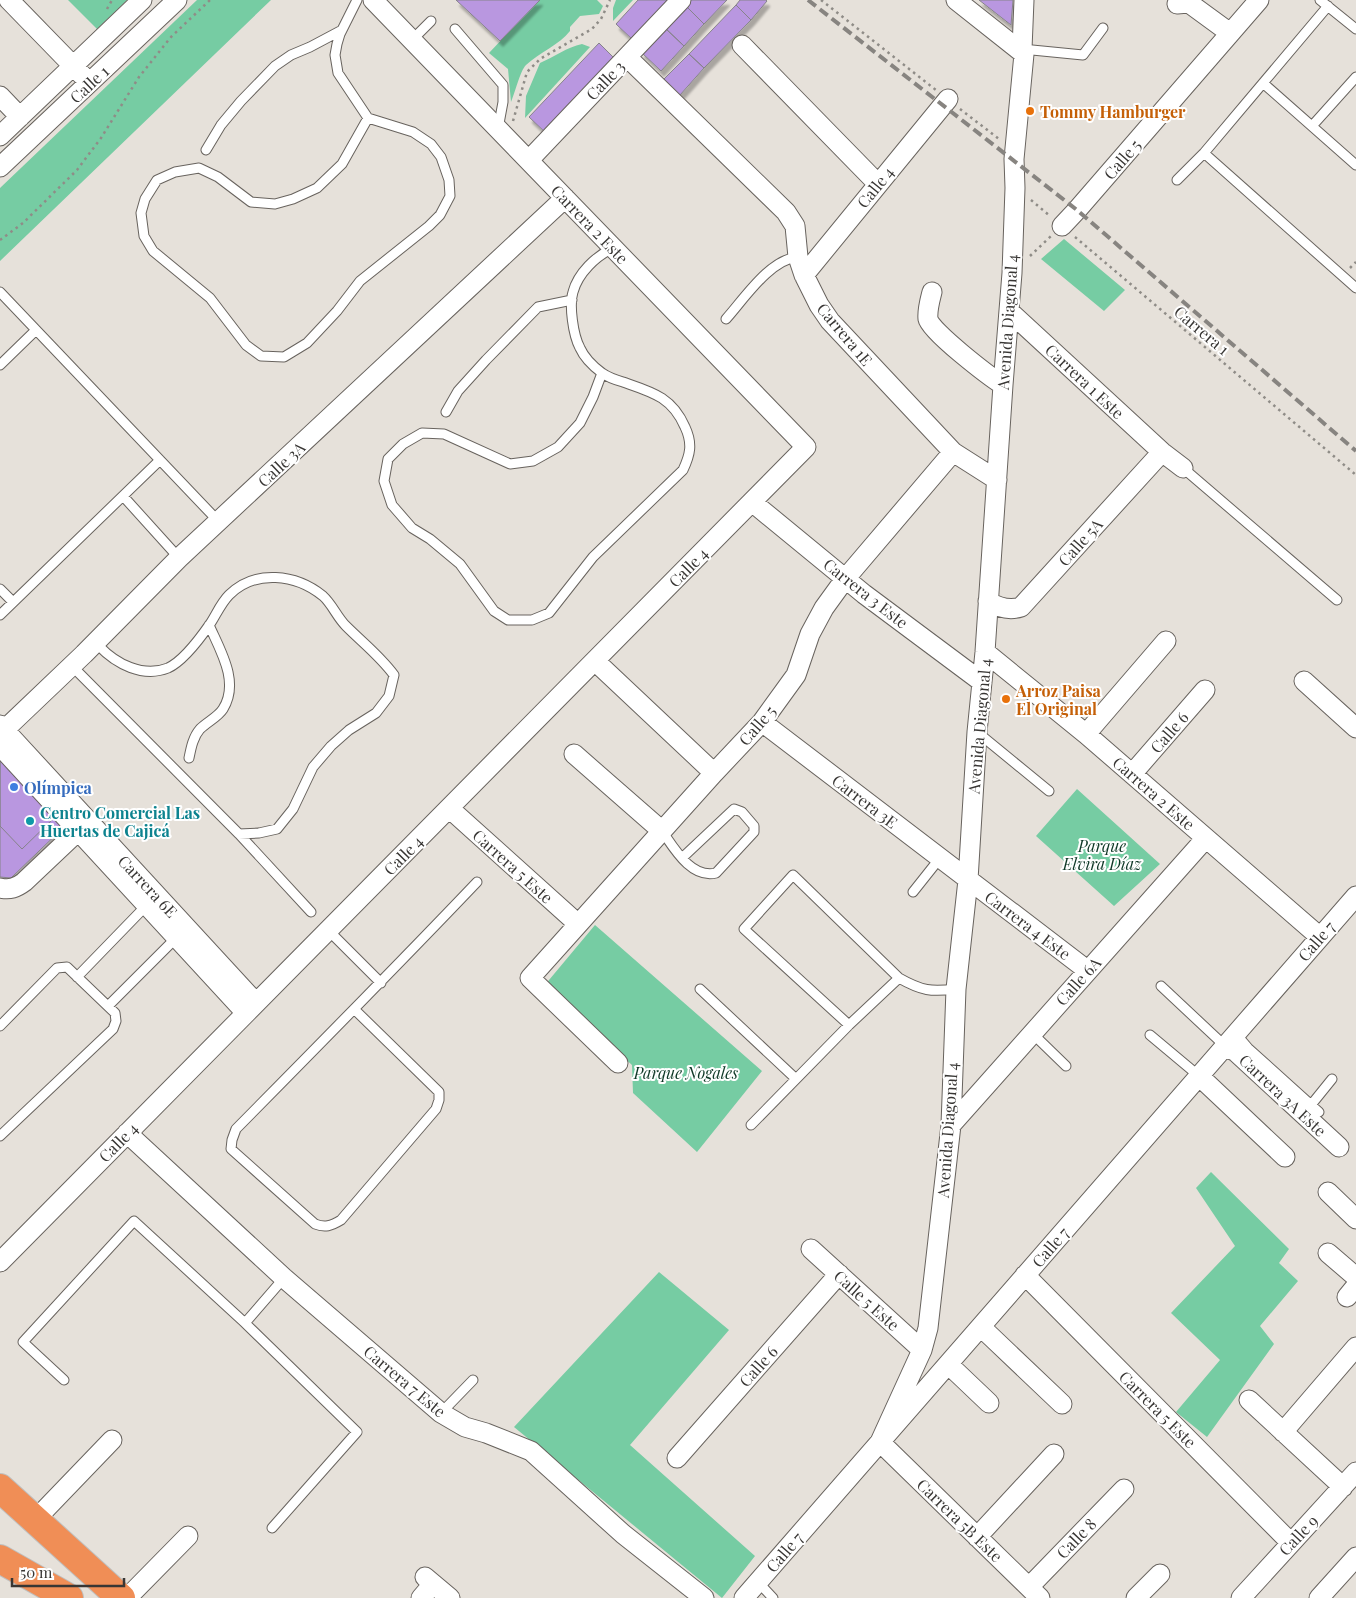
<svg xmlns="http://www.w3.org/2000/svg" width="1356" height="1598" font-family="'Playfair Display',serif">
<defs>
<filter id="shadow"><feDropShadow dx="3" dy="5.5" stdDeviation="1" flood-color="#0004"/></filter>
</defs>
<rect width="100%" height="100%" fill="#e6e1da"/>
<path fill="#76cca3" d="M68,0H127L97,29Z
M197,0H271L0,261V188Z
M539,0H597L603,6L599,14L580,16L570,27V31C559,45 540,52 526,65C520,71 515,93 511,102L508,69L489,53Z
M616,0H633L613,21V8Z
M582,44L590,47L525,118L526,96L540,63C554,57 567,47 582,44Z
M1064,239L1125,290L1104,311L1041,259Z
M1077,789L1160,864L1114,906L1036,836Z
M595,925L762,1071L697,1152L633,1093L632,1065L544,986Z
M1211,1172L1289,1249L1279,1263L1298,1281L1260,1326L1274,1344L1207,1437L1176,1412L1220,1360L1171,1313L1235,1246L1196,1188Z
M659,1272L729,1330L630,1445L755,1556L722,1598L514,1427Z"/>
<path fill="#b997e0" stroke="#86838a" filter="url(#shadow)" d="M456,0H540L500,41Z
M638,0H673L634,41L616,24Z
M690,0H727L704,24L685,5Z
M740,0H766L767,1L751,20L736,5Z
M979,0H1013L1011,25Z
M685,5L704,24L684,46L664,27Z
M736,5L751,20L704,68L689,54Z
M664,27L684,46L661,71L641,52Z
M599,43L617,61L548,135L529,117Z
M689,54L704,68L680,95L663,80Z
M0,758L56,816L22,849L0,826Z
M0,758L65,826L11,878L0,877Z"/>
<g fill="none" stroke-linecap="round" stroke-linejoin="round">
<defs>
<path id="service" d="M357,0L340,34L337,44L335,55L338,73L368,118L413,132L431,144L441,157L449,180L450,196L440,215L429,226L360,281L337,311L307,343L284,357L261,356L246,345L210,298L153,251L144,236L141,213L145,199L157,180L175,172L199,168L218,177L251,202L275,204L293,199L317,188L342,164L368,118
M1320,0L1356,29
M455,29L503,85V102L498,129
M412,40L431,21
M1022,49L1083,55L1103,28
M1263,83L1356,165
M1312,126L1356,77
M206,150L221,125L241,101L275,66L291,55L310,47L342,30
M1204,153L1356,288
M1177,180L1204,153L1328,6
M0,292L219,522
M726,319C744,299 770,259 798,257
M0,365L36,330
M602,373L593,397L580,423L558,447L533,461L510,464L444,434L422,433L403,444L388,459L384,481L392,505L412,528L430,539L460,564L494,611L508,620H532L549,613L593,557L683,470C690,455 693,444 685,427C672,397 652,392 623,382C616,380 609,378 602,373C594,367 584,357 580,348C573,335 569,305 573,292C578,273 596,256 613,248
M446,412L458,391L486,360L538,307L572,300
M1183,468L1337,600
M123,496L179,558
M0,589L13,602
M0,615L160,460
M93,649L99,646C116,664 143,678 168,668C183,661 201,637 210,624C216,615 221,603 229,595C255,569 296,574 323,596C332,604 337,617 346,626C363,643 380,656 394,675L389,696L376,713L349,730L331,746L313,767L293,809L277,829L259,833L239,834
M72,666L239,834L311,912
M977,732L1049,791
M189,758C191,748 193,737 200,729C207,722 218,717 223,709C240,682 220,650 209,625
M662,831C674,848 691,879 716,873L754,832V826L742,812L734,809L682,858
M913,892L940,858
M328,930L381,983
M77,977L141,911L148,907
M1161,986L1225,1046
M700,989L795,1078
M108,1006L171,943L177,938
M354,1009L439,1092V1100L436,1109L341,1220C331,1226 325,1228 315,1224L231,1149L232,1140L236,1129C317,1047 398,965 477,882
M849,1025L744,929L793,875L899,978
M0,1026L57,968L67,967L115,1013L116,1021L113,1029L0,1136
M1032,1033L1066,1066
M1236,1034L1248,1048L1319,1112
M1150,1035L1199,1076
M1311,1105L1332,1079
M751,1125L849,1025L899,978C922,991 931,992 956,989
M245,1323L284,1278
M64,1380L23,1342L134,1221L245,1323L357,1432L272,1528
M441,1413L473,1380
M758,1582L773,1598"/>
<path id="minor" d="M9,0L82,75
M956,0L1024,54
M1024,0L1022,49L1024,54L1014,159L1015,188L1012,273L1003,385L985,652L977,732L968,880L956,989L951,1125L928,1328L922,1350L880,1442L1040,1598
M1177,4L1189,3L1230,33
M742,45L878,184
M627,57L786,212L795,226L798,257L804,275L819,305L830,321L953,452L997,480
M0,96L20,117
M0,136L142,0
M529,160L681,0
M0,167L177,0
M1062,226L1077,210L1259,0
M804,275L948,99
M932,292C930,300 927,310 928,319C930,331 990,377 1003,385
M1009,311L1162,452L1183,468
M752,502L864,594L982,682
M988,601C999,608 1009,611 1021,607L1162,452
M985,652L1086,734L1320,937
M595,661L714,773
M1304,681L1356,728
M762,722L1087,970
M0,725L256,1003
M0,734L84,654L179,558L565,198
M1086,734L1166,641
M0,746L246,1013
M574,754L662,831
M1132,774L1205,690
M449,808L578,924
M0,888C10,890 16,888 24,882L78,831
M1225,1046L1236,1052L1339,1147
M618,1063L530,978L714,773L762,722L796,675L810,634L824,608L845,579L953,452
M1199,1076L1285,1157
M951,1125L1206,838
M127,1133L284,1278L441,1413L465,1427L486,1433L531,1451L623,1534L704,1598
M1328,1192L1356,1219
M811,1249L922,1350
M1328,1253L1356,1277
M0,1262L806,447L373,0
M1025,1275L1291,1543
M1347,1297L1356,1286
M981,1327L1062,1404
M948,1364L989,1403
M1249,1400L1343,1487
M1283,1432L1356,1347
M677,1458L839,1274
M35,1520L112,1440
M977,1537L1054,1454
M425,1577L450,1598
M1029,1587L1124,1489
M127,1598L188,1536
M421,1598L433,1584
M744,1598L1356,896
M1136,1598L1160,1574
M1241,1598L1356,1472
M1319,1598L1356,1557"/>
<path id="trunk" d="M0,1488L121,1598
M0,1559L69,1598"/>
</defs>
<use href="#service" stroke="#68635e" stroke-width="11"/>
<use href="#minor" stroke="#68635e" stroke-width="21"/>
<use href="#trunk" stroke="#bfbfbe" stroke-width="30"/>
<path stroke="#8f8c87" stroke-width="2.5" stroke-dasharray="2.5 4" stroke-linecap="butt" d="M821,0L936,90
M107,9L112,0
M960,109L999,139
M513,121L527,72L540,59L592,29L601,19L610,0
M1031,200L1050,216
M1075,237L1356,475
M0,240L23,223L77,170L101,138L139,77L171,37L210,0
M1030,256L1051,236
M1350,268L1356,262"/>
<use href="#service" stroke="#fff" stroke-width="9"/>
<use href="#minor" stroke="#fff" stroke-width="19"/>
<use href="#trunk" stroke="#f08e56" stroke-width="28"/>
<path stroke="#878480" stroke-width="4" stroke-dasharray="10 5" stroke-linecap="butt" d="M808,0L1077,210L1356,451"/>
</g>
<g fill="#e8710a" stroke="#fff" stroke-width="2">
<circle cx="1030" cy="111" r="5"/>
<circle cx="1006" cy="699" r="5"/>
</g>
<circle fill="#3f7fe0" stroke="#fff" stroke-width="2" cx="14" cy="787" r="5"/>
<circle fill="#0f9aa8" stroke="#fff" stroke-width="2" cx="30" cy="821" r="5"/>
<g text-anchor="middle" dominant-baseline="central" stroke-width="4" stroke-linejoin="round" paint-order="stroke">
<g font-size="16" fill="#383634" stroke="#fff">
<text transform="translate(605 80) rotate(-46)">Calle 3</text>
<text transform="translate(89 84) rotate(-43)">Calle 1</text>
<text transform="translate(1122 159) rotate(-49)">Calle 5</text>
<text transform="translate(875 187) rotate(-51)">Calle 4</text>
<text transform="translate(590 224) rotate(46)">Carrera 2 Este</text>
<text transform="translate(1007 322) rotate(-86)">Avenida Diagonal 4</text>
<text transform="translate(1202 330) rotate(40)">Carrera 1</text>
<text transform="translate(845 334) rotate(50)">Carrera 1E</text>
<text transform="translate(1085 381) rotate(43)">Carrera 1 Este</text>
<text transform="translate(281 464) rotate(-43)">Calle 3A</text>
<text transform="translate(1080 542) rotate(-48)">Calle 5A</text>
<text transform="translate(688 567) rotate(-45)">Calle 4</text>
<text transform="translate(866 593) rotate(38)">Carrera 3 Este</text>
<text transform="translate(757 725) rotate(-49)">Calle 5</text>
<text transform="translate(979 726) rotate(-85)">Avenida Diagonal 4</text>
<text transform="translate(1169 732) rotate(-49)">Calle 6</text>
<text transform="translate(1154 793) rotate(41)">Carrera 2 Este</text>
<text transform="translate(865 801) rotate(37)">Carrera 3E</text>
<text transform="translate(403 855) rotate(-45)">Calle 4</text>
<text transform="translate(513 866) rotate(42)">Carrera 5 Este</text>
<text transform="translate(148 886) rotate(47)">Carrera 6E</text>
<text transform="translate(1028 925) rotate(37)">Carrera 4 Este</text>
<text transform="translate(1316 941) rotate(-49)">Calle 7</text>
<text transform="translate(1078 981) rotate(-48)">Calle 6A</text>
<text transform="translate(1283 1095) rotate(43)">Carrera 3A Este</text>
<text transform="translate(947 1130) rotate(-86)">Avenida Diagonal 4</text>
<text transform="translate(118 1142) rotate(-45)">Calle 4</text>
<text transform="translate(1050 1247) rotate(-49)">Calle 7</text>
<text transform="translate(867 1300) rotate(42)">Calle 5 Este</text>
<text transform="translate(758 1366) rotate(-48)">Calle 6</text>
<text transform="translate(405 1381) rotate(40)">Carrera 7 Este</text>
<text transform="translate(1158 1409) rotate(45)">Carrera 5 Este</text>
<text transform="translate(960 1520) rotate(44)">Carrera 5B Este</text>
<text transform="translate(1298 1535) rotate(-47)">Calle 9</text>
<text transform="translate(1076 1538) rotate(-46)">Calle 8</text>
<text transform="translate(784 1552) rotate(-49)">Calle 7</text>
</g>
<g font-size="16" font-weight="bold" fill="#c56008" stroke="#fff" text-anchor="start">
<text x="1040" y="111">Tommy Hamburger</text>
<text x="1016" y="690">Arroz Paisa<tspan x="1016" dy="18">El Original</tspan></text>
</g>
<g font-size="16" font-weight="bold" fill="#366cbe" stroke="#fff" text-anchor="start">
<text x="24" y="787">Olímpica</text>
</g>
<g font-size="16" font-weight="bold" fill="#0d838f" stroke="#fff" text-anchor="start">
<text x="40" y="812">Centro Comercial Las<tspan x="40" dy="18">Huertas de Cajicá</tspan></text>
</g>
<g font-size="16" font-style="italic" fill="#0e3826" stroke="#fff">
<text x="1102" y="845">Parque<tspan x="1102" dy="18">Elvira Díaz</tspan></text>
<text x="686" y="1072">Parque Nogales</text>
</g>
</g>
<path d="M12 1578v8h112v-8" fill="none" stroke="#383634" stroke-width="2.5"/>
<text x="20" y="1578" font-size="15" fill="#383634" stroke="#ffffff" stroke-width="4" paint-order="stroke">50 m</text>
</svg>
